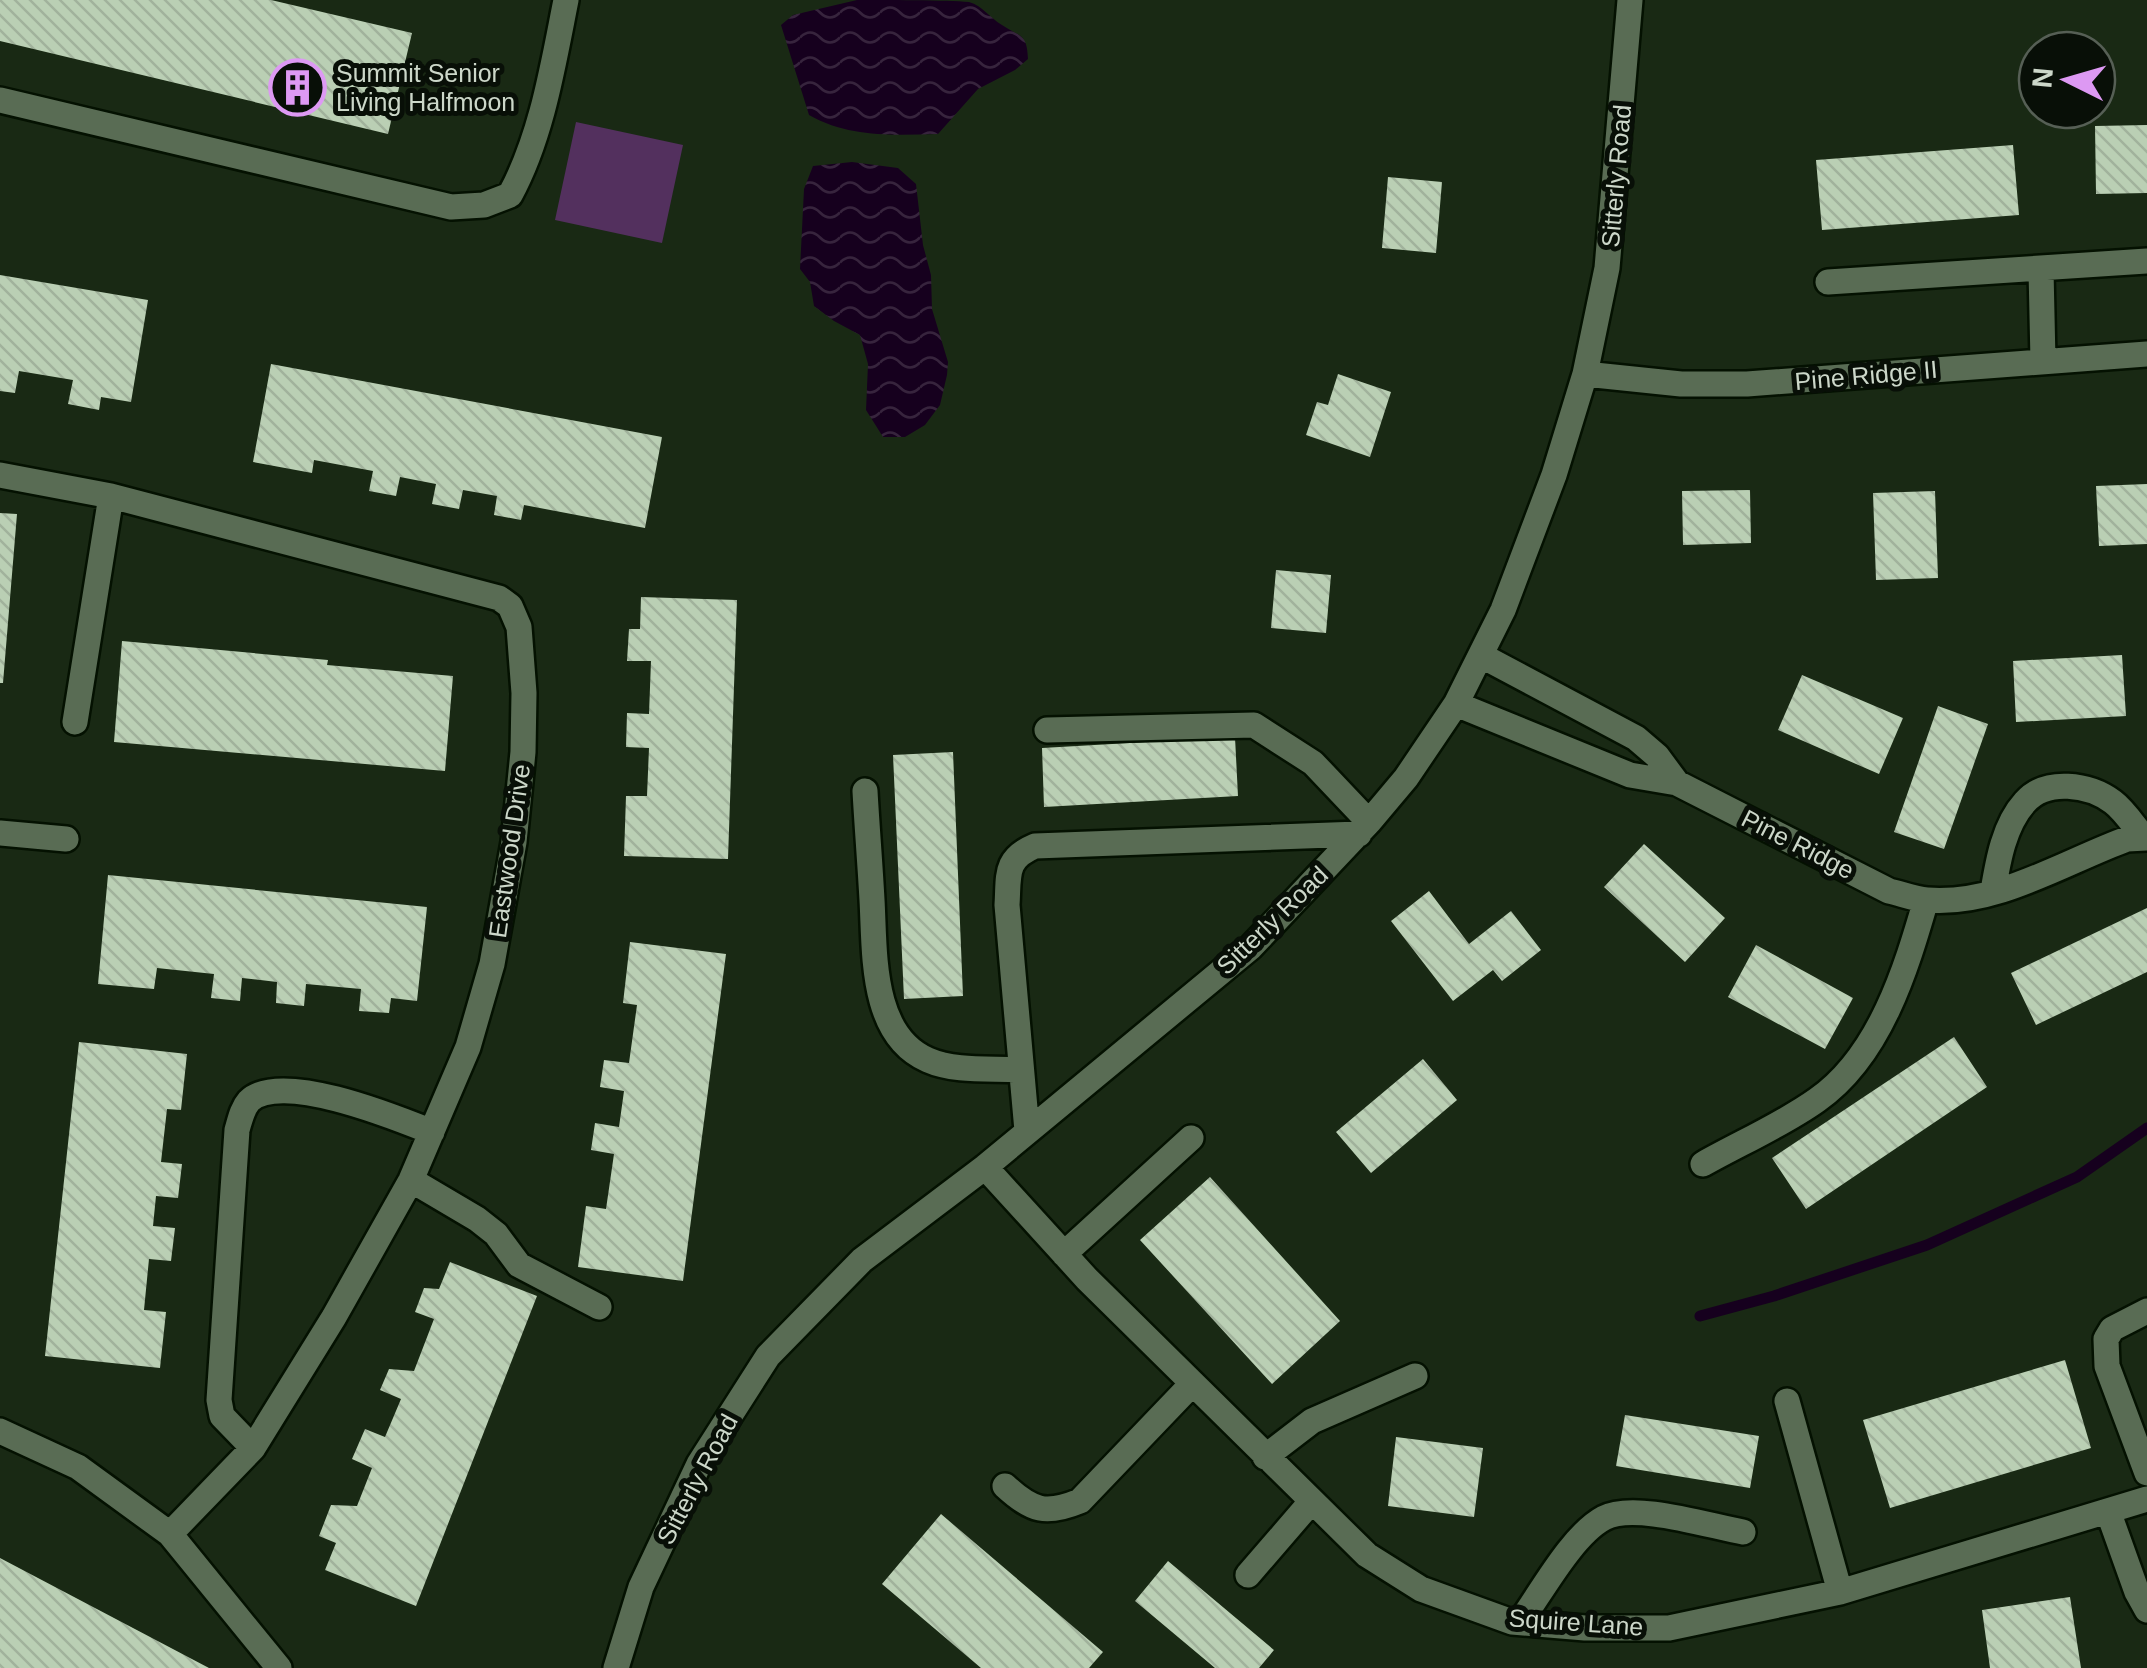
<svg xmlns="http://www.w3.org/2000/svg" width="2147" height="1668" font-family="Arial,sans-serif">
<defs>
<pattern id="water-waves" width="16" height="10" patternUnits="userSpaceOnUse" patternTransform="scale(2.5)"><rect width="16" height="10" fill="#16001e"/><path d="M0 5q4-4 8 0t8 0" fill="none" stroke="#37243d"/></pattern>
<pattern id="building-back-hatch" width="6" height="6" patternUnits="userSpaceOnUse" patternTransform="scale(2.5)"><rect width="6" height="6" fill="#bacfb4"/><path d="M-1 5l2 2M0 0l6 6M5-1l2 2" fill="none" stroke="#a1b29c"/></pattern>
</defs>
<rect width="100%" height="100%" fill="#192914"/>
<path fill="#53305e" d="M576,122L683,145L662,243L555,220Z"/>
<path fill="url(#water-waves)" d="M857,0C883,0 948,0 969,2C983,6 990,18 1002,25C1020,37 1027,33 1028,59L1015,70L978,89L938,134C892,135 850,138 809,115L781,25L793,15Z
M852,162L898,168L916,184L923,245L931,275L932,309L948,362L947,375L940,405L925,425L905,437H883L866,410L868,364L860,335L834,321L814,306L810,282L800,269L804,189L813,166Z"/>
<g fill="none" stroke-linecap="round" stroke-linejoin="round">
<path stroke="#16001e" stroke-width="11" d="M1700,1316L1774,1296L1927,1245L2077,1177L2147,1128"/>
</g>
<path fill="url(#building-back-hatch)" d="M0,0H271L412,33L388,134L0,41Z
M2147,125V193L2096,194L2095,126Z
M2013,145L2019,215L1822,230L1816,160Z
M1388,177L1442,182L1436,253L1382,248Z
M0,275L148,300L131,402L101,397L99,410L68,404L73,380L19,371L15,393L0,391Z
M271,364L662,437L645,528L524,505L521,520L494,515L497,496L463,490L459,509L432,504L436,484L400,477L396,496L369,491L373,471L314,460L312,473L253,462Z
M1338,374L1391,392L1370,457L1306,435L1317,402L1328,405Z
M2147,484V544L2099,546L2096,486Z
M1750,490L1751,543L1683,545L1682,491Z
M1935,491L1938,578L1876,580L1873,493Z
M0,513L17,514L3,683H0Z
M1276,570L1331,575L1326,633L1271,628Z
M641,597L737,600L728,859L624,856L626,796H647L649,748L626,747L627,713L649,714L651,661H627L629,629H640Z
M122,641L328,660L327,665L453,676L445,771L114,742Z
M2122,655L2126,716L2016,722L2013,661Z
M1802,675L1903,718L1879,774L1778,730Z
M1938,706L1988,724L1944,849L1894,832Z
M1235,737L1238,796L1044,807L1042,748Z
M953,752L963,996L904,999L893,755Z
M1644,844L1725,918L1685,962L1604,887Z
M108,875L427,907L417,1001L391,998L389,1013L359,1011L361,989L306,984L304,1006L276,1003L277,982L242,978L240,1001L211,998L214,974L157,968L154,989L98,984Z
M1429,891L1469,944L1511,911L1541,950L1502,981L1493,970L1453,1001L1391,921Z
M2147,908V972L2036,1025L2011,973Z
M630,942L726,954L683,1281L578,1267L586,1206L606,1209L614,1154L591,1150L595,1123L619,1127L624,1091L600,1087L604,1060L629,1063L637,1005L623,1003Z
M1756,945L1853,998L1825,1049L1728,997Z
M1954,1037L1987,1087L1806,1209L1772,1158Z
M79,1042L187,1054L181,1110L167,1109L161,1162L182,1164L178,1198L156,1196L153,1226L175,1228L171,1261L149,1259L144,1310L166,1312L160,1368L45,1356Z
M1423,1059L1457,1100L1371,1173L1336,1132Z
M1210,1177L1340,1321L1272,1384L1140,1240Z
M450,1262L537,1296L416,1606L325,1570L336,1543L319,1536L331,1505L357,1506L372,1468L352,1459L365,1429L385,1437L401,1399L380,1390L389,1369L414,1371L434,1319L415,1312L424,1288L439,1289Z
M2065,1360L2091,1448L1890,1508L1863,1420Z
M1625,1415L1759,1436L1750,1488L1616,1466Z
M1396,1437L1483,1448L1474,1517L1388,1506Z
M941,1514L1103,1652L1089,1668H981L882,1584Z
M0,1558L209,1668H0Z
M1168,1561L1274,1650L1259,1668H1215L1135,1601Z
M2070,1597L2081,1668H1990L1982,1610Z"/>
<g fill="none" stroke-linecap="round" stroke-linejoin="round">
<defs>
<path id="minor" d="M0,100L451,207L484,205L510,195C542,136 553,65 566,0
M2041,270L2043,361
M1828,282L2147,261
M1585,374L1681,384H1747L2147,354
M0,475L111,496L499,598L510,606L519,627L524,693L523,752L514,842L492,964L468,1047L411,1180L334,1317L253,1448L170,1534L78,1467L0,1431
M1482,656L1636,738L1657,756L1677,783
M1456,704L1630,775L1677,783L1889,891C1902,894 1915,899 1927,900C1996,906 2064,862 2127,839L2147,838
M75,722L111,496
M1047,730L1254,725L1313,763L1369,822
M865,791C867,827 870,863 872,900C875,952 870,1035 928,1060C955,1072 992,1068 1021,1070
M0,833L66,839
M1993,891C1998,861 2004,825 2025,802C2046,778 2089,784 2113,802C2125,811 2134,826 2144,838
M1027,1131L1007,905C1009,875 1004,859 1035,846L1359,834
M1703,1164C1740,1143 1782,1125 1817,1100C1880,1056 1906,969 1926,900
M985,1167L1087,1279L1367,1555L1421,1589L1512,1622L1585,1628H1669L1840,1592L2147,1499
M411,1180L477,1219L496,1234L519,1265L599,1307
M1064,1254L1191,1138
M2147,1311L2112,1329L2106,1339L2107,1366L2147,1473
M1787,1401L1840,1592
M253,1448L222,1416L219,1400L237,1130C240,1120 242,1109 249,1101C280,1070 397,1118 432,1132
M1265,1457L1312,1421L1415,1376
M1005,1486C1032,1511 1046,1515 1080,1501L1192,1384
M2108,1511L2137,1592L2147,1610
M170,1534L279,1668
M1248,1575L1311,1502
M1520,1622C1541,1593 1572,1535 1604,1518C1634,1502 1709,1526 1743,1532
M616,1668L641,1587L699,1464L768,1356L862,1260L985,1167L1251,947L1369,822L1406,778L1456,704L1503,610L1554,475L1585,374L1607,268L1630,0"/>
</defs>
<use href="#minor" stroke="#041101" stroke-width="30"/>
<use href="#minor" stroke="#596c54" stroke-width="25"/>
</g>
<defs>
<symbol id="building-ring" viewBox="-11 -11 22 22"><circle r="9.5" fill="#080f07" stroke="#dd99f3" stroke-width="1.5"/><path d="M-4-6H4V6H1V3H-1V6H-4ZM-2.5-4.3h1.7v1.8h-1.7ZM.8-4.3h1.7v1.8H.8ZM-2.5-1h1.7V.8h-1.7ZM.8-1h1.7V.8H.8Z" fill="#dd99f3"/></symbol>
</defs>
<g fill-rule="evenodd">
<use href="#building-ring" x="266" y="56" width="63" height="63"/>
</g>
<g text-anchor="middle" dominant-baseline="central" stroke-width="10" stroke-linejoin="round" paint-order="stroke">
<g font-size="25" fill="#ccd7c9" stroke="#080f07" text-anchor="start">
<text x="336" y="73">Summit Senior<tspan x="336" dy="29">Living Halfmoon</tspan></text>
</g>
<g font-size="25" fill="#ccd7c9" stroke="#080f07">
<text transform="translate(1616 176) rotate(-85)">Sitterly Road</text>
<text transform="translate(1866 375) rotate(-5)">Pine Ridge II</text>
<text transform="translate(1798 844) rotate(27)">Pine Ridge</text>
<text transform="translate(509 851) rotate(-82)">Eastwood Drive</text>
<text transform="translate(1272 920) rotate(-44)">Sitterly Road</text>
<text transform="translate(697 1479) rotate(-62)">Sitterly Road</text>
<text transform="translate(1576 1622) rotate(4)">Squire Lane</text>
</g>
</g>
<g transform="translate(2067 80) rotate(275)"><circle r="48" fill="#080f07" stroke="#565f55" stroke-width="2.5"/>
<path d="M0-8L18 38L0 25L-18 38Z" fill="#dd99f3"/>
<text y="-15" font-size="28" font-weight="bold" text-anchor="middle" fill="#ccd7c9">N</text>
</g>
</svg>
